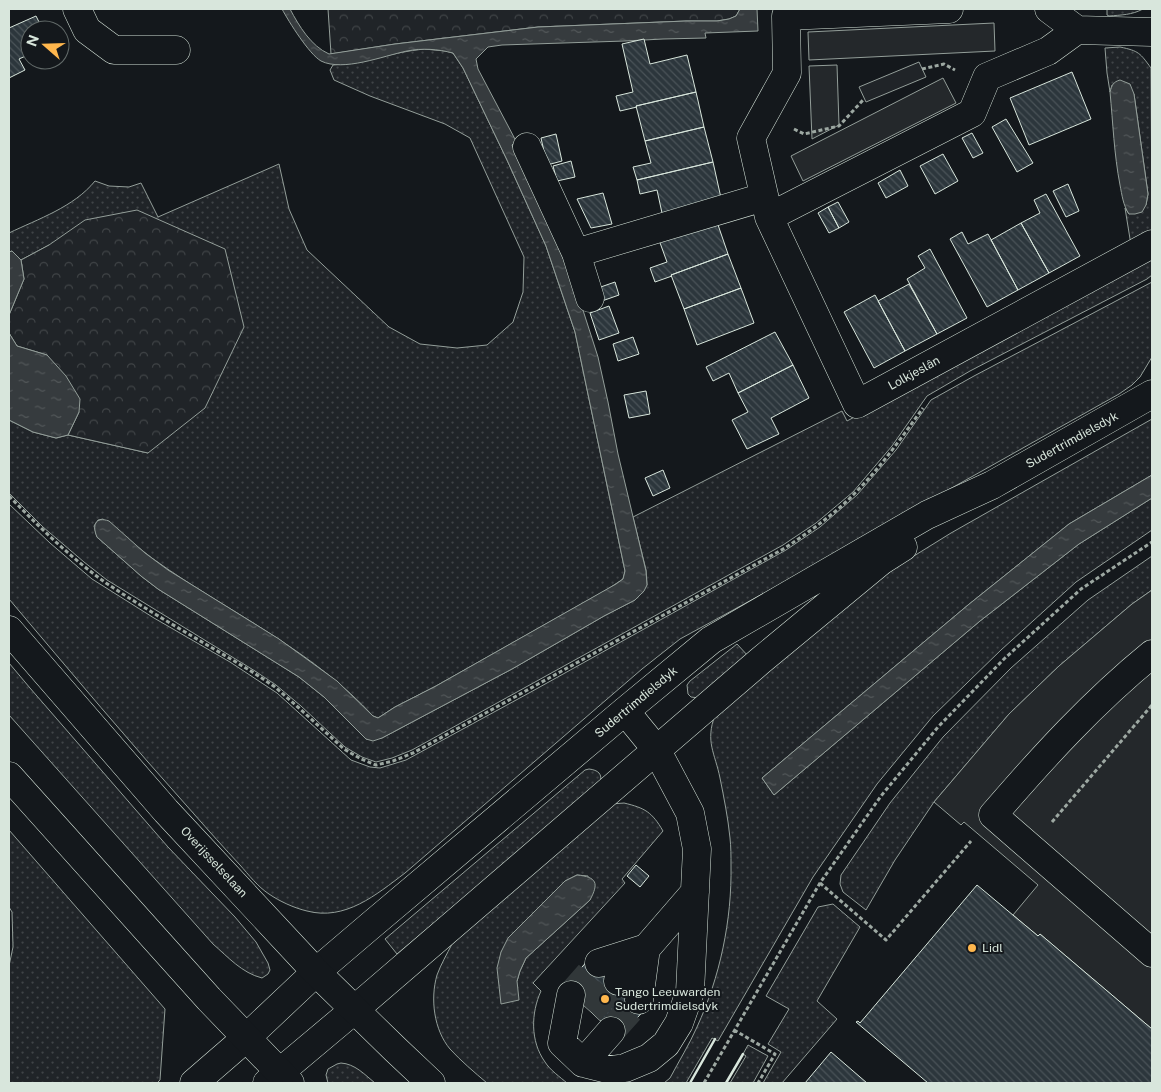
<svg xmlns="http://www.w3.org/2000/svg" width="1161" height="1092" font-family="'Public Sans',sans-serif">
<defs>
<pattern id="grass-dots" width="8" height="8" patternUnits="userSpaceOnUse" patternTransform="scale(1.25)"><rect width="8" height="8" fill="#202428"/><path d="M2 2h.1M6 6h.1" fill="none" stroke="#404447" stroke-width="1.8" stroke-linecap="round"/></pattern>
<pattern id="forest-crowns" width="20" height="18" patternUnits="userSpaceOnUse" patternTransform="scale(1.25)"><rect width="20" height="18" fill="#202428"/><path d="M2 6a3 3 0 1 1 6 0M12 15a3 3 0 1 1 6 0" fill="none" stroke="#404447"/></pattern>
<pattern id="water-ripples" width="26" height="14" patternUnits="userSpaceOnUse" patternTransform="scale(1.25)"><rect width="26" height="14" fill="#363b3e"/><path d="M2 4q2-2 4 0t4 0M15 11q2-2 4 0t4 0" fill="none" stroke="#525759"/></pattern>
<pattern id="building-back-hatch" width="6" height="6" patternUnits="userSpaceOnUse" patternTransform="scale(1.25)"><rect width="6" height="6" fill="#2c363c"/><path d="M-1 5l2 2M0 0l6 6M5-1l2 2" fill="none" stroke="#4a5358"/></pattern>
</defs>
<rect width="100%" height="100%" fill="#14181c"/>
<path fill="url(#grass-dots)" stroke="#939e99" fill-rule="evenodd" d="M1107,9H1143C1132,15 1121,15 1109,16L1107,15Z
M1120,47C1139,51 1140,53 1151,68L1152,230L1131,245L1125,208L1129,214L1146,205L1148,194L1134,94L1112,85L1110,92L1107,73L1105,48Z
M424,49L445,51L453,53L463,68L507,160L546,246L575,332L625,571L623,579L608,589L436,686L395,707L378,718L373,716C316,654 239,617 169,570C146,555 125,536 103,519L98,520L94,526L97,537L141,576L158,589L299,677L324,697L366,739L382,738L512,669L604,616L635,600L647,585L646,570L633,517L842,411L847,421L1062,305L1152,257V275L1147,279L970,371L927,396L892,446L853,492L816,523L783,545L412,750L392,758L376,762L362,757L345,747L301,706L276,685L255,671L107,580L84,562L43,527L9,493V420L33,432L56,438L68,435L148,453L49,245L21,260L12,251L9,252V233C38,219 74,207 95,181L109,186L129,187L141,183L158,217L279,164L289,209L307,250L389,327L420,344L457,348L487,345L513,322L523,292L524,257L470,138L445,124L370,96L334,80L330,70L333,65C364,63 393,52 424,49Z
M1152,282V357L1140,377L1132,385L1119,394L779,585L680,639L642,669L405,873C376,895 345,921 307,911C294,908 279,901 269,894C258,887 248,874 240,865C224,848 209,831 194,814C131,744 70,671 9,599V504L50,543L92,579L154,618L230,662L277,693L351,760L370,767L380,768L406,760L529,693L786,550L820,527L857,495L896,450L931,400L974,376Z
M1152,419V475L1069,524L968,605L762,778L774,795L980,621L1079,544L1152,498V530L1076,582L1001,650L933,716L877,784L813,877L718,1041L712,1038L686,1083H664L670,1078C679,1061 689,1045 697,1027C720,977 732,920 731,865C731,856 731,847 730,838C728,818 724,798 720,778C715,753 705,742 715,715L860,593L901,564L951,533Z
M1152,556V590L1132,604L1059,666L1009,714L934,802L895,860L866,910L843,892L840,884L841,875L890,803L943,737L1011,668L1088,600Z
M737,644L749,657L699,698L691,697L688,694L687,685L690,681Z
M9,663L30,688L168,847L235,917L256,942L268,963L270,970L268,974L262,978C242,973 228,957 213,944L9,715Z
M589,769C598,770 603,774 600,783L397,954L385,939L585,770Z
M624,803C645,808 652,812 663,831L622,879L625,883L533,983L541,991C531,1013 530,1041 545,1062C550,1070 560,1077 567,1083H487C474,1072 461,1061 450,1049C434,1030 430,999 437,975C441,964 447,954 452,944L611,804ZM577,875L588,876L590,900L526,958L520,971L517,981L501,952L565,881Z
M9,830L165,1009L160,1080L157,1083H9V966L13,947L12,912L9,907Z
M833,904L860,927L817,1001L837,1019L782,1083H763L781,1052L768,1044L789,1009L766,996L818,907Z
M748,1045L768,1056L753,1083H730L746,1056L743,1054Z
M341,1063C355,1064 364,1074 375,1083H328L326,1075L328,1069L337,1064Z"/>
<path fill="url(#forest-crowns)" stroke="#939e99" d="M328,9H740L736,16L729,19L717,21H686L538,27L395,44L331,54Z
M137,210L225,249L244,327L205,408L148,453L68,435L79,412L47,355L17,346L9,333V315L24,279L21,260L49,245L85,220Z"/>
<path fill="#202428" stroke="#939e99" d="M919,62L926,77L866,102L859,87Z"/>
<path fill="#24282b" stroke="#939e99" d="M994,23L995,51L809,60L808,32Z
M837,65L839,125L812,139L809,66Z
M943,78L956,103L803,181L791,156Z
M1152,590V1029L1040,934L1038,936L1013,915L1038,885L964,822L961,825L934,802L1009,714L1059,666L1132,604Z"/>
<path fill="url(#water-ripples)" stroke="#939e99" d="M282,9H290C299,26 311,46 329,54L395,44L538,27L686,21H717L729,19L736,16L740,9H757L758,31L705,33L706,38L663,39L625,41L502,45L488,47L476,59L478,69L516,141L512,145L552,230L581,304L598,357L608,402L618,454L646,571L647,585L644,591L635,600L604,616L512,669L382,738L373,741L366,739L324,697L299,677L158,589L141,576L97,537C92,526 95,516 109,521L145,553L168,570L279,639L337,681L373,716L378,718L395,707L436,686L616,584L623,579L625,571L575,332L546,246L507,160L463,68L453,53C438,49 422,48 407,51C383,56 343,72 321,61C309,54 289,22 282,9Z
M1120,80L1130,84L1134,94L1148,194L1146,205L1142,212L1135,214H1129C1123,205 1122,195 1120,185C1114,154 1113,123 1110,92C1112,85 1113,82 1120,80Z
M12,251L21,260L24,279L9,315V252Z
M9,333L17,346L47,355L66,376L80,399L79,412L68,435L56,438L33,432L9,420Z
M1152,475V498L1079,544L980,621L774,795L762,778L968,605L1069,524Z
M577,875C597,877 599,883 590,900L526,958L520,971L517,981L519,1000L501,1004L497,968L501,952L508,938L565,881Z"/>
<path fill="url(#building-back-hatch)" stroke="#d8e6dc" d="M36,16L43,30H30V54L19,59L25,70L9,78V28Z
M644,39L650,64L687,55L696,92L636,106L637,107L620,111L616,96L633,92L622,44Z
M1072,72L1091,119L1029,145L1010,98Z
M696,92L704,127L645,141L636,106Z
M1006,119L1033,163L1017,172L992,127Z
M704,127L713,162L637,180L633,167L651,163L645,141Z
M972,133L983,153L973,158L962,138Z
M556,134L562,161L547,165L541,138Z
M943,154L958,181L935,194L920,166Z
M571,161L575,177L557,181L553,166Z
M713,162L721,198L662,213L657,190L640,194L637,180Z
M900,170L908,186L886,198L878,183Z
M1068,184L1079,211L1066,217L1053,191Z
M603,193L612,224L591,228L577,199Z
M1046,194L1080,256L1049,273L1021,223L1040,213L1034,200Z
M838,202L849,222L839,228L828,207Z
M828,207L839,228L829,233L818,213Z
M716,219L728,254L671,275L672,276L655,282L650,268L667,262L659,240Z
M1021,223L1049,273L1018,290L991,240Z
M962,232L968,244L988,234L1018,290L987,307L950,239Z
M930,249L967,318L937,334L907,279L925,268L918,256Z
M728,254L741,288L684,309L671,275Z
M615,282L619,295L599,302L595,289Z
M909,284L937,334L905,351L878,301Z
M741,288L754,323L697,345L684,309Z
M875,295L905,351L874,368L844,312Z
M609,306L619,333L599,340L590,313Z
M775,332L793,365L738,393L729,373L713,381L706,367Z
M633,337L639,354L618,361L613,344Z
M793,365L809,398L771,418L779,434L747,449L732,420L748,412L738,393Z
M646,391L650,414L629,418L624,395Z
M663,470L670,488L653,496L645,478Z
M636,865L649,876L640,887L627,876Z
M977,885L1038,936L1040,934L1152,1029V1083H928L856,1022L858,1021L860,1023Z
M591,957L647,1007L619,1038L564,987Z
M831,1052L867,1083H805Z"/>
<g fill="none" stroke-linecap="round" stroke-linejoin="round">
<path stroke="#313739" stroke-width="28" stroke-dasharray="28 14" stroke-linecap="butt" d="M571,995L599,963
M590,1011L618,981
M611,1031L639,1000"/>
<defs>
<path id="minor" d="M77,9L87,30L114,50H176
M949,9L786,16L787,73L751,138L769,217L972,113L987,77L1048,51L1077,30
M1049,9L1077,30L1152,32
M527,147L576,253L590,298
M769,217L857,404L1152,244
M576,253L764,197
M1152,654C1093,702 1042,758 993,815L1152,953
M599,963L646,948L639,1000
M618,981L695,892
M571,995L562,1043L583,1063L611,1070L625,1068L649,1058L666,1044L679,1023L690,992L697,849L690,813L656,749L625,711
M583,1063L611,1031
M194,1083L246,1038L316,972L370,926L625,711L711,640L927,515L992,485L1152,394
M267,1083L354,1010L760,661L881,561L903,547"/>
<path id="major" d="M9,630L166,811L316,972L396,1050L431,1083
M9,776L209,999L290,1083"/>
</defs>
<use href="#minor" stroke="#d8e6dc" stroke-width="29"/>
<use href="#major" stroke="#d8e6dc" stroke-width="29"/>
<path stroke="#9da8a2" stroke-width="3" stroke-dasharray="4 2.5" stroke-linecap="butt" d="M922,69L944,64L955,70
M794,129L804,134L839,126L864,99
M9,496C39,527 71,558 106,583C154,615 205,643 254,673L275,687L299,708L344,749L361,759L376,765L393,761L413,753L785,548C810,531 835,514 855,493C881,467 902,437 923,408
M1052,822L1152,705
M820,883L886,940L971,841
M734,1030L775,1054L758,1083
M704,1083L820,883L881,796L938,727L1004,659L1081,589L1152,542"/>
<use href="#minor" stroke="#14181c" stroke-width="28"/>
<use href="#major" stroke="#14181c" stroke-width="28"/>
<path stroke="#d8e6dc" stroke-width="2.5" d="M690,1083L715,1039
M726,1083L743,1054"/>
</g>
<g fill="#ffb74d" stroke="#14181c" stroke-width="2">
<circle cx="972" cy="948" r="5"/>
<circle cx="605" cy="999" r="5"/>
</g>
<g text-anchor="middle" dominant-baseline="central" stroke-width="4" stroke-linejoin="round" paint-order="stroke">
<g font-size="12" fill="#d8e6dc" stroke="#14181c">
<text transform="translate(914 373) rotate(-29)">Lolkjeslân</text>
<text transform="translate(1072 440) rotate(-29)">Sudertrimdielsdyk</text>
<text transform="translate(636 702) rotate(-40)">Sudertrimdielsdyk</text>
<text transform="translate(214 862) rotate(47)">Overijsselselaan</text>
</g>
<g font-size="12" fill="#d8e6dc" stroke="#14181c" text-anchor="start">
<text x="982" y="948">Lidl</text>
<text x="615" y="992">Tango Leeuwarden<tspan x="615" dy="14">Sudertrimdielsdyk</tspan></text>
</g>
</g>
<rect width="1161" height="1092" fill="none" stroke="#d8e6dc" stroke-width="20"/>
<g transform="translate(45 45) rotate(290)"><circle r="24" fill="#14181c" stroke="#626a69"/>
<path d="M0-4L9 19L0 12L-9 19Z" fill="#ffb74d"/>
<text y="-8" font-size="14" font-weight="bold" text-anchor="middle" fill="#d8e6dc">N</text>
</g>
</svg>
